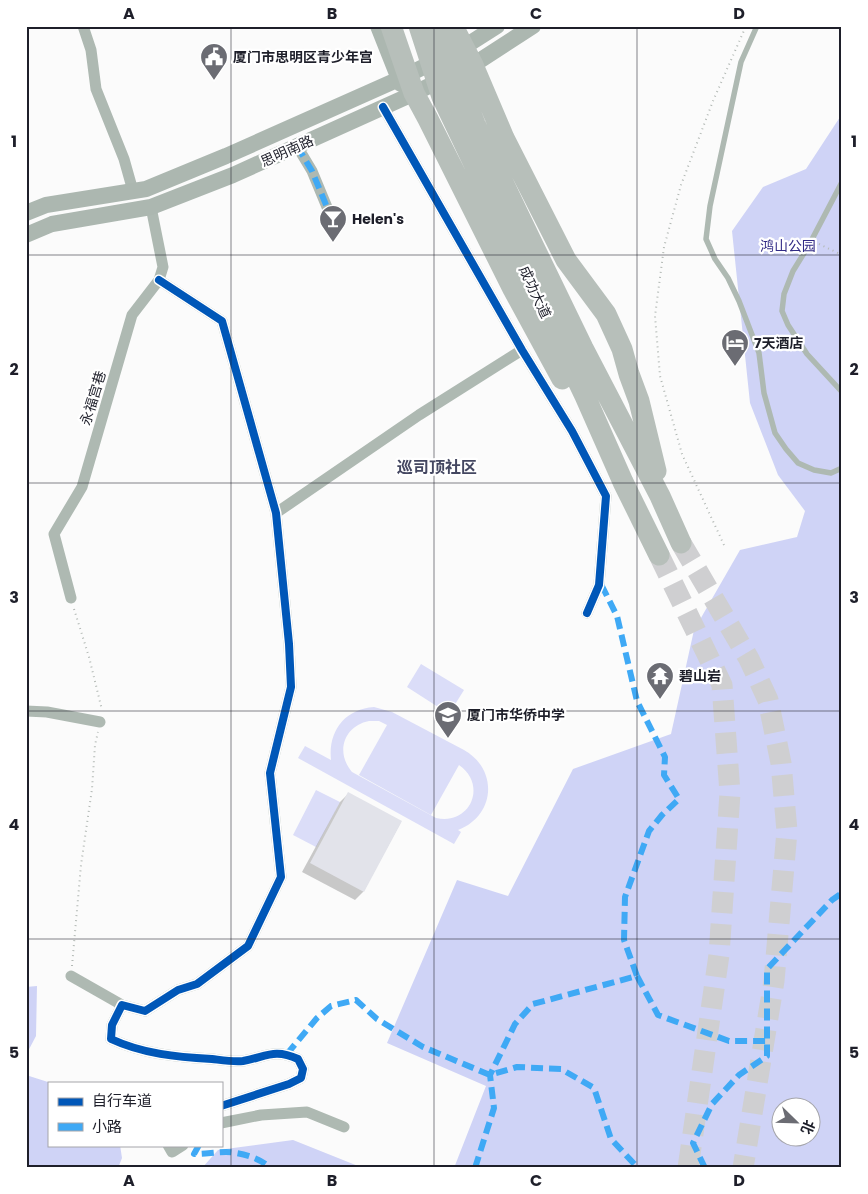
<svg xmlns="http://www.w3.org/2000/svg" width="868" height="1194" font-family="Poppins,'Noto Sans SC',sans-serif">
<rect width="100%" height="100%" fill="#fbfbfb"/>
<path fill="#dbddf8" fill-rule="evenodd" d="M421,664L464,690L449,714L407,687Z
M374,707L392,712L464,750C499,770 495,816 458,830L461,832L454,844L298,758L305,746L331,760C328,731 345,709 374,707ZM369,721H379L387,725L359,775L431,815L459,765C488,785 470,826 436,818L352,772C335,752 344,726 369,721Z
M316,790L340,802L316,847L293,835Z"/>
<path fill="#cfd3f6" fill-rule="evenodd" d="M842,114V1168H454L486,1086L387,1043L457,880L508,896L573,769L671,734L694,630L740,550L797,537L805,511L778,475L750,403L732,231L763,187L806,169ZM780,1106H810V1136H780Z
M37,986L36,1036L26,1055V987Z
M26,1075L51,1083H49V1145H120L122,1158L118,1168H26Z
M293,1140L363,1168H202L218,1150Z"/>
<path fill="#0003" d="M348,794L401,822L363,892L355,900L302,872L340,802Z"/>
<path fill="#e2e3ea" d="M348,792L402,821L364,892L310,863Z"/>
<g fill="none" stroke-linecap="round" stroke-linejoin="round">
<path stroke="#cfcfd1" stroke-width="21" stroke-dasharray="21 11" stroke-linecap="butt" d="M681,543L749,659L768,700L781,763L787,831L774,981L743,1168
M659,555L722,685L730,793L719,955L688,1168"/>
<path stroke="#b3b9b5" stroke-width="2" stroke-dasharray="1 4" stroke-linecap="butt" d="M819,244L842,255
M724,545L682,454L660,376L655,316L664,247L681,185L713,101L746,26
M74,609L89,657L102,710
M72,966L81,865L92,789L95,745L98,732"/>
<path stroke="#aeb9b2" stroke-width="5.5" d="M757,26L741,62L710,206L706,239L715,259L728,278L739,301L759,353L764,393L775,433L786,449L798,463L814,470L831,473L842,468
M842,182L809,245L793,271L784,294L782,311L788,325L807,354L842,392"/>
<path stroke="#aeb9b2" stroke-width="11" d="M83,26L91,50L96,89L124,159L133,191
M383,107L522,350L572,431L606,496L599,585L587,613
M297,146L312,171L329,212L333,230
M159,280L222,321L276,513L289,644L291,687L270,773L281,877L248,946L197,984L178,990L145,1011L122,1005L112,1025L111,1039C143,1054 177,1057 212,1059C221,1060 233,1062 243,1061C266,1057 274,1048 298,1059L303,1069L301,1078L289,1084L221,1106
M276,513L419,415L522,350
M71,598L54,534L82,487L132,315L159,280L163,267L151,207
M26,711L47,712L100,722
M71,976L122,1005
M221,1123L261,1115L307,1112L344,1127
M168,1145L172,1152L183,1145"/>
<path stroke="#acb7b0" stroke-width="16" d="M378,26L401,84
M26,213L46,205L146,189L226,156L399,79L464,47L497,26
M26,235L52,224L151,207L233,175L406,97L473,65L533,26"/>
<path stroke="#b7bfba" stroke-width="21" d="M391,26L414,93L428,119L513,289L562,379
M419,26L442,97L585,396L623,482L659,555
M436,26L475,124L534,247L583,348L660,496L681,543
M453,26L473,65L504,138L566,260L606,314L622,349L629,374L639,401L656,471"/>
<path stroke="#3fa9f5" stroke-width="6" stroke-dasharray="12 6" stroke-linecap="butt" d="M297,146L312,171L329,212L333,230
M637,976L658,1015L729,1041H767
M287,1054L317,1018L331,1006L356,1000L377,1019L423,1047L490,1075L517,1067L561,1069L594,1088L611,1139L638,1168
M199,1145L194,1154C205,1154 216,1152 226,1152C239,1152 261,1158 270,1168
M475,1168L494,1108L490,1075L515,1024L533,1004L637,976L624,940L625,897L649,831L662,815L679,799L664,775L665,757L637,701L617,616L599,580
M705,1168L693,1143L712,1104L739,1075L767,1056V969L832,900L842,893"/>
<defs>
<path id="cycleway" d="M383,107L522,350L572,431L606,496L599,585L587,613
M159,280L222,321L276,513L289,644L291,687L270,773L281,877L248,946L197,984L178,990L145,1011L122,1005L112,1025L111,1039C143,1054 177,1057 212,1059C221,1060 233,1062 243,1061C266,1057 274,1048 298,1059L303,1069L301,1078L289,1084L221,1106"/>
</defs>
<use href="#cycleway" stroke="#fff" stroke-width="11"/>
<use href="#cycleway" stroke="#0057b8" stroke-width="8"/>
</g>
<path fill="none" stroke="#1e1f2a" stroke-width="1" stroke-opacity="0.55" d="M231,26V1168M434,26V1168M637,26V1168M26,255H842M26,483H842M26,711H842M26,939H842"/>
<defs>
<symbol id="civic-pin" viewBox="-11 -11 22 30"><path d="M0 17L-7.5 6A9.5 9.5 0 1 1 7.5 6Z" fill="#6b6c73" stroke="#fff"/><path d="M-.6-6.5H3V-4.5H.6V-3L4-1V1h2V6H-6V1h2V-1L-.6-3ZM-1.2 2.5V6h2.4V2.5Z" fill="#fff"/></symbol>
<symbol id="bar-pin" viewBox="-11 -11 22 30"><path d="M0 17L-7.5 6A9.5 9.5 0 1 1 7.5 6Z" fill="#6b6c73" stroke="#fff"/><path d="M-6-5H6L.8 .8V4.5H3.5V6h-7V4.5H-.8V.8Z" fill="#fff"/></symbol>
<symbol id="hotel-pin" viewBox="-11 -11 22 30"><path d="M0 17L-7.5 6A9.5 9.5 0 1 1 7.5 6Z" fill="#6b6c73" stroke="#fff"/><path d="M-6-4.5h1.5V1H6V5H4.5V3h-9V5H-6ZM-4 0a1.8 1.8 0 1 1 3.6 0ZM.5 0V-2.5h3Q6-2.5 6 0Z" fill="#fff"/></symbol>
<symbol id="temple-pin" viewBox="-11 -11 22 30"><path d="M0 17L-7.5 6A9.5 9.5 0 1 1 7.5 6Z" fill="#6b6c73" stroke="#fff"/><path d="M0-6L5-2H3V0L6.5 2.5H4V6H1.5V3h-3V6H-4V2.5H-6.5L-3 0V-2H-5Z" fill="#fff"/></symbol>
<symbol id="school-pin" viewBox="-11 -11 22 30"><path d="M0 17L-7.5 6A9.5 9.5 0 1 1 7.5 6Z" fill="#6b6c73" stroke="#fff"/><path d="M0-5L7-2L0 1L-7-2ZM-4 1L0 2.5L4 1V4Q0 6-4 4Z" fill="#fff"/></symbol>
</defs>
<g fill-rule="evenodd">
<use href="#civic-pin" x="198" y="41" width="32" height="43"/>
<use href="#bar-pin" x="317" y="203" width="32" height="43"/>
<use href="#hotel-pin" x="719" y="327" width="32" height="43"/>
<use href="#temple-pin" x="644" y="660" width="32" height="43"/>
<use href="#school-pin" x="432" y="699" width="32" height="43"/>
</g>
<g text-anchor="middle" dominant-baseline="central" stroke-width="4.5" stroke-linejoin="round" paint-order="stroke">
<g font-size="14" font-weight="bold" fill="#1e1f2a" stroke="#fff" text-anchor="start">
<text x="233" y="57">厦门市思明区青少年宫</text>
<text x="352" y="219">Helen's</text>
<text x="754" y="343">7天酒店</text>
<text x="679" y="676">碧山岩</text>
<text x="467" y="715">厦门市华侨中学</text>
</g>
<g font-size="14" fill="#1e1f2a" stroke="#fff">
<text transform="translate(287 151) rotate(-24)">思明南路</text>
<text transform="translate(535 292) rotate(65)">成功大道</text>
<text transform="translate(93 398) rotate(-73)">永福宫巷</text>
</g>
<g font-size="14" fill="#322b85" stroke="#fff">
<text x="788" y="246">鸿山公园</text>
</g>
<g font-size="16" font-weight="bold" fill="#444761" stroke="#fff">
<text x="437" y="467">巡司顶社区</text>
</g>
</g>
<rect width="868" height="1194" fill="none" stroke="#ffffff" stroke-width="55"/>
<rect x="48" y="1082" width="175" height="65" fill="#ffffff" stroke="#a5a5aa"/>
<rect x="58" y="1098" width="25" height="8" fill="#0057b8" stroke="#a5a5aa"/>
<text x="92" y="1106" font-size="15" fill="#1e1f2a">自行车道</text>
<rect x="58" y="1123" width="25" height="8" fill="#3fa9f5" stroke="#a5a5aa"/>
<text x="92" y="1132" font-size="15" fill="#1e1f2a">小路</text>
<g transform="translate(796 1122) rotate(113)"><circle r="24" fill="#ffffff" stroke="#a5a5aa"/>
<path d="M0-4L9 19L0 12L-9 19Z" fill="#6b6c73"/>
<text y="-8" font-size="14" font-weight="bold" text-anchor="middle" fill="#1e1f2a">北</text>
</g>
<rect x="28" y="28" width="812" height="1138" fill="none" stroke="#1e1f2a" stroke-width="2"/>
<g font-size="16" text-anchor="middle" font-weight="bold" fill="#1e1f2a">
<text x="129" y="19">A</text>
<text x="332" y="19">B</text>
<text x="536" y="19">C</text>
<text x="739" y="19">D</text>
<text x="14" y="147">1</text>
<text x="854" y="147">1</text>
<text x="14" y="375">2</text>
<text x="854" y="375">2</text>
<text x="14" y="603">3</text>
<text x="854" y="603">3</text>
<text x="14" y="830">4</text>
<text x="854" y="830">4</text>
<text x="14" y="1058">5</text>
<text x="854" y="1058">5</text>
<text x="129" y="1186">A</text>
<text x="332" y="1186">B</text>
<text x="536" y="1186">C</text>
<text x="739" y="1186">D</text>
</g>
</svg>
